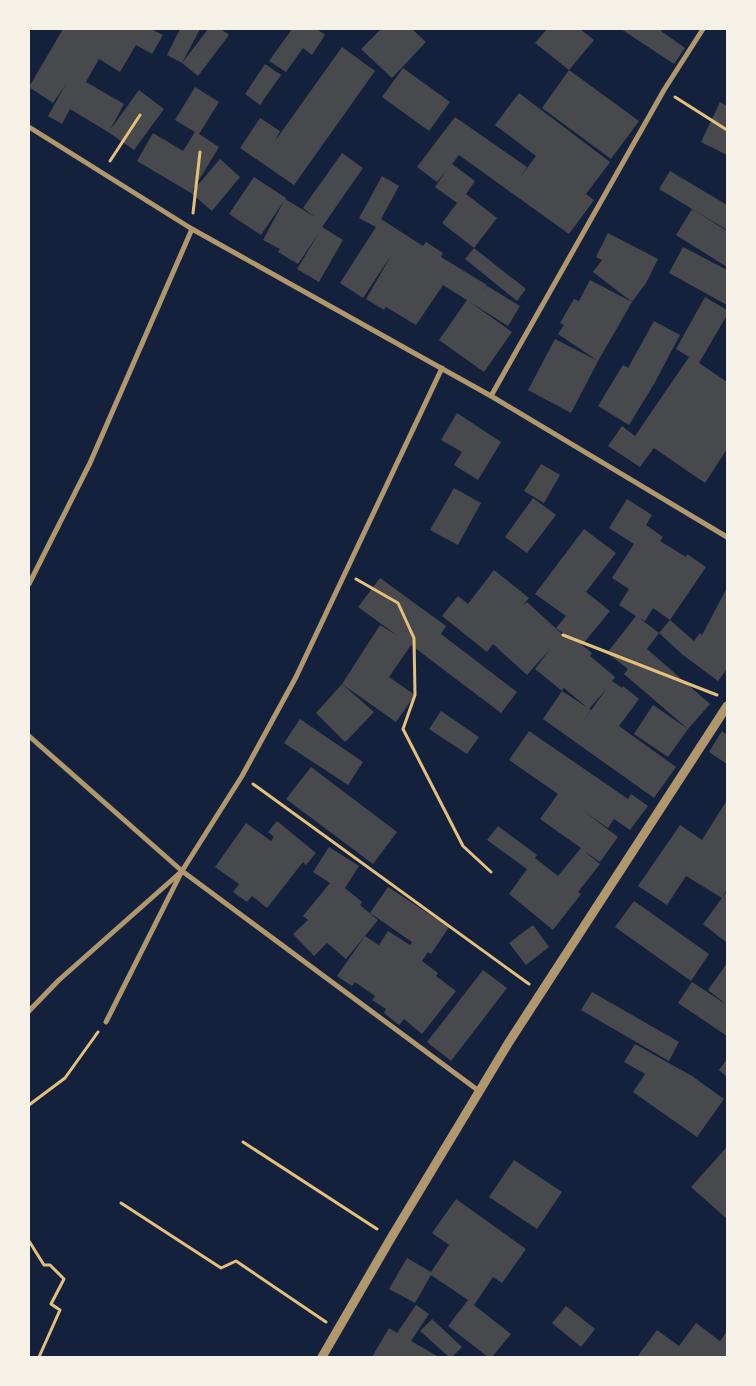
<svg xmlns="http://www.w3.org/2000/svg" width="756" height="1386" font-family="'Space Grotesk',sans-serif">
<rect width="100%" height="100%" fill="#14213d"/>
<path fill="#48494c" d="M63,29H151L163,35L152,54L136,45L120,72L99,59L86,82L124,104L110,130L139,90L164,109L134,150L108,132L70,109L62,124L48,116L66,84L53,103L29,87Z
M180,29H200L182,63L208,29H221L229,35L198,76L182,63L167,55Z
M292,29H317L325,35L312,55L303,48L286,72L269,61Z
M381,29H412L426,42L392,78L361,49Z
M547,29H580L594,40L569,70L639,121L611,159L542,108L569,70L535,43Z
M621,29H662L661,31L685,48L674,64Z
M342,47L375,71L294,185L240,148L260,118L280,131L275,141Z
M265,64L281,75L260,105L245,94Z
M403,68L450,102L429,131L382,97Z
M195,87L219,102L199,134L219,147L191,193L220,159L240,177L212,211L191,193L137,161L153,133L183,151L195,132L175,120Z
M519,93L610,162L586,194L594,200L569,234L459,155L452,164L475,181L466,194L497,218L474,248L442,223L457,203L435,187L446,171L437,182L417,167L455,117L527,167L518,180L536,156L495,125Z
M720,102L727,106V155L701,142Z
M342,153L363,168L322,227L343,240L319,282L297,269L319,233L298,264L278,252L280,249L263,240L285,199L315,217L303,208Z
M670,171L727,205V230L659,189Z
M382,176L399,186L381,219L423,246L426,242L443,253L441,257L487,285L483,291L487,286L520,306L508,326L443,285L416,325L386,307L384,310L366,299L392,254L363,298L340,283L376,227L359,218Z
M254,177L286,198L261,235L229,214Z
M692,209L727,231V267L676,235Z
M608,233L658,259L646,283L632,302L598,361L558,334L564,325L560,323L574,299L579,301L590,280L632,302L593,272L602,260L596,257Z
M683,247L727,270V305L669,273Z
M474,248L526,289L517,301L465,259Z
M705,297L727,310V315L699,363L727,382V449L705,483L654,448L640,467L608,446L622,426L635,436L689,357L676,349Z
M467,300L512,332L484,372L439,340Z
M654,321L680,335L654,384L629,425L598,406L623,365L628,368Z
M555,339L598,361L571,413L528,390Z
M457,413L501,442L478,480L454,465L462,452L441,440Z
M541,464L560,475L544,503L524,491Z
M454,488L481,503L458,545L430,530Z
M533,498L556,515L527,553L505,537Z
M627,499L652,515L646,525L663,537L660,541L686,557L687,554L706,567L670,620L653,608L645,621L638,617L659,633L670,620L694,641L700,633L702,635L727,588V669L718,681L683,655L659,633L647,649L710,704L688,729L668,757L634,734L653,705L688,729L624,674L628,669L607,653L636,616L619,605L629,589L612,578L634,544L609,528Z
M584,529L616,553L586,592L610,611L582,645L592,653L590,656L615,677L612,681L622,688L623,686L639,699L619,726L676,767L654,798L543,719L562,691L588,708L591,710L582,723L607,688L589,709L564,688L562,691L535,669L551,648L527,675L493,644L487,652L442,616L458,596L468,604L494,570L529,598L522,606L527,602L563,635L564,634L556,628L566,616L535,594Z
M380,578L446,626L441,634L517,692L501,713L411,645L389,677L415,695L396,722L342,684L374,712L357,730L345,742L316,713L342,684L380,625L398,636L358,607Z
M441,711L479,737L467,754L429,729Z
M300,719L363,762L348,785L284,743Z
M529,731L628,799L631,794L648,806L630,830L614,819L608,828L585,812L618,837L600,862L584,851L600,864L578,892L581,894L553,930L509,894L527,869L487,840L498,826L537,855L535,858L558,876L581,848L540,819L558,794L509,760Z
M722,731L727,735V764L709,752Z
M311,767L397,832L373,864L286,799Z
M727,800V889L722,898L686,876L667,905L638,886L680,825L702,840Z
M277,821L316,853L306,865L303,862L267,908L252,896L247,902L233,892L239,884L215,867L246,823L271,841L274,837L268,832Z
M329,847L359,866L345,888L362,902L360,905L378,920L346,959L327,943L314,956L293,934L308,920L303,916L330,883L313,872Z
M388,887L449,927L431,954L428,952L422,961L438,973L436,976L456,991L422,1034L404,1019L399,1025L384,1013L386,1009L372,1000L375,996L355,982L352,986L337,976L365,936L379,945L388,931L410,945L412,942L370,913Z
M727,891V943L703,924Z
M634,901L709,954L691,981L615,927Z
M533,925L549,947L526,965L509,943Z
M727,963V1005L708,990Z
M483,970L507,988L451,1061L427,1042Z
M692,982L727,1005V1036L678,1003Z
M592,992L679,1042L669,1061L581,1010Z
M635,1044L692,1076L724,1099L697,1137L633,1092L645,1074L624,1062Z
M727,1059V1077L719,1070Z
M726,1148L727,1149V1219L691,1187Z
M514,1160L562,1192L537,1229L489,1197Z
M456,1199L526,1249L502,1283L493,1277L474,1305L511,1334L492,1357H488L448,1326L468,1300L431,1275L415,1303L389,1289L407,1258L431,1272L449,1245L432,1233Z
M416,1305L429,1314L411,1341L439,1357H372L389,1328L397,1333Z
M566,1306L595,1329L581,1347L552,1323Z
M432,1319L462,1347L452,1357H449L420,1331Z
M696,1323L720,1341L727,1331V1357H637L657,1330L679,1346Z"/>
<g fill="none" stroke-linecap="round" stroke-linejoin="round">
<path stroke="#e5c07b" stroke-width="3" d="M675,97L727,130
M110,161L140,115
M193,213L200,152
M356,579L398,603L414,638L415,695L403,729L463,846L491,872
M563,635L717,695
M253,784L529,984
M29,1105L65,1078L98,1032
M243,1142L377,1229
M121,1203L221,1268L236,1261L326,1322
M29,1241L44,1265H50L64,1279L51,1304L60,1310L39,1357"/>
<path stroke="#b1986c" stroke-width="5" d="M29,127L192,229L491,396L727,537
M491,396L664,90L703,29
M29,584L90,463L192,229
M29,736L182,871L479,1091
M29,1011L59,980L182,871L242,776L296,677L442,368
M106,1022L181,873"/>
<path stroke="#b1986c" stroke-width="9" d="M322,1357L391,1238L509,1042L727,706"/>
</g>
<rect width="756" height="1386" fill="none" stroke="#f6f1e7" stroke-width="60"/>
</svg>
